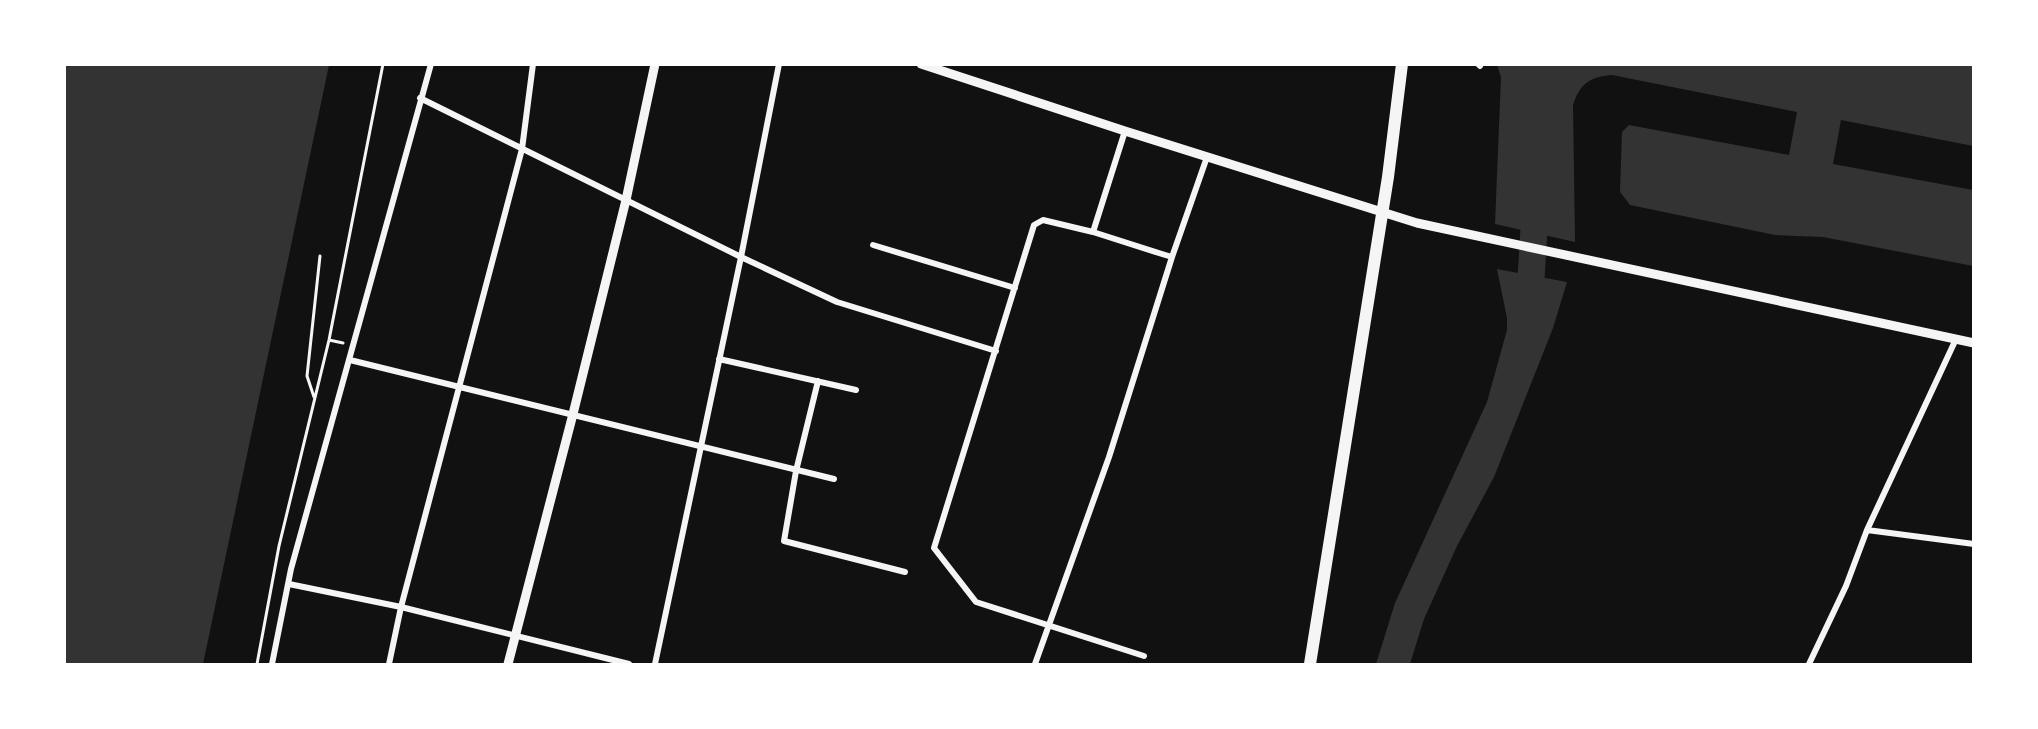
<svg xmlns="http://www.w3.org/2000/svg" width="2038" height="729" font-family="'Open Sans',sans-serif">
<rect width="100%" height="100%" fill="#111"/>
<path fill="#333" d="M64,65H329L203,664H65Z
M1497,65H1973V146L1841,120L1833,164L1973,190V266L1823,237L1775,235L1630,205L1620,192L1622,132L1629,125L1789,155L1797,112L1612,75C1589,77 1580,84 1573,105L1575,242L1495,224L1501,77Z
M1497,269L1567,282L1553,328L1494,477L1457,546L1424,619L1410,664H1376L1395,603L1487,402L1507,330V318Z"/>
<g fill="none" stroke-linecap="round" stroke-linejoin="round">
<path stroke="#333" stroke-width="27" d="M1529,312L1536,195"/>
<path stroke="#f5f5f5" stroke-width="3" d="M329,340L343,343
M314,397L307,376L320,256
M257,664L279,546L329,340L383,64"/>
<path stroke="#f5f5f5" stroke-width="6" d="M1478,64L1480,66
M420,98L741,257L837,302L996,351
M1125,131L1093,232L1162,254L1172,257L1207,157
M1093,232L1043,220L1034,225L934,548L976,602L1144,656
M873,245L1015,288
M719,359L856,390
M350,360L834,479
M818,381L796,471L784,541L905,572
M1867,530L1974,544
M289,584L401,607L629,664
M272,664L291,569L431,64
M389,664L401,607L522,149L533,64
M655,664L741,257L779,64
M1035,664L1109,457L1172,257
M1809,664L1846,586L1867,530L1956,339"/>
<path stroke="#f5f5f5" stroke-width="9" d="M921,64L1125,131L1417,223L1974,343
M508,664L573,414L626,200L655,64"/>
<path stroke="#f5f5f5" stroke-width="12" d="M1310,664L1388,177L1402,64"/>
</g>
<rect width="2038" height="729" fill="none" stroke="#ffffff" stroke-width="132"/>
</svg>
